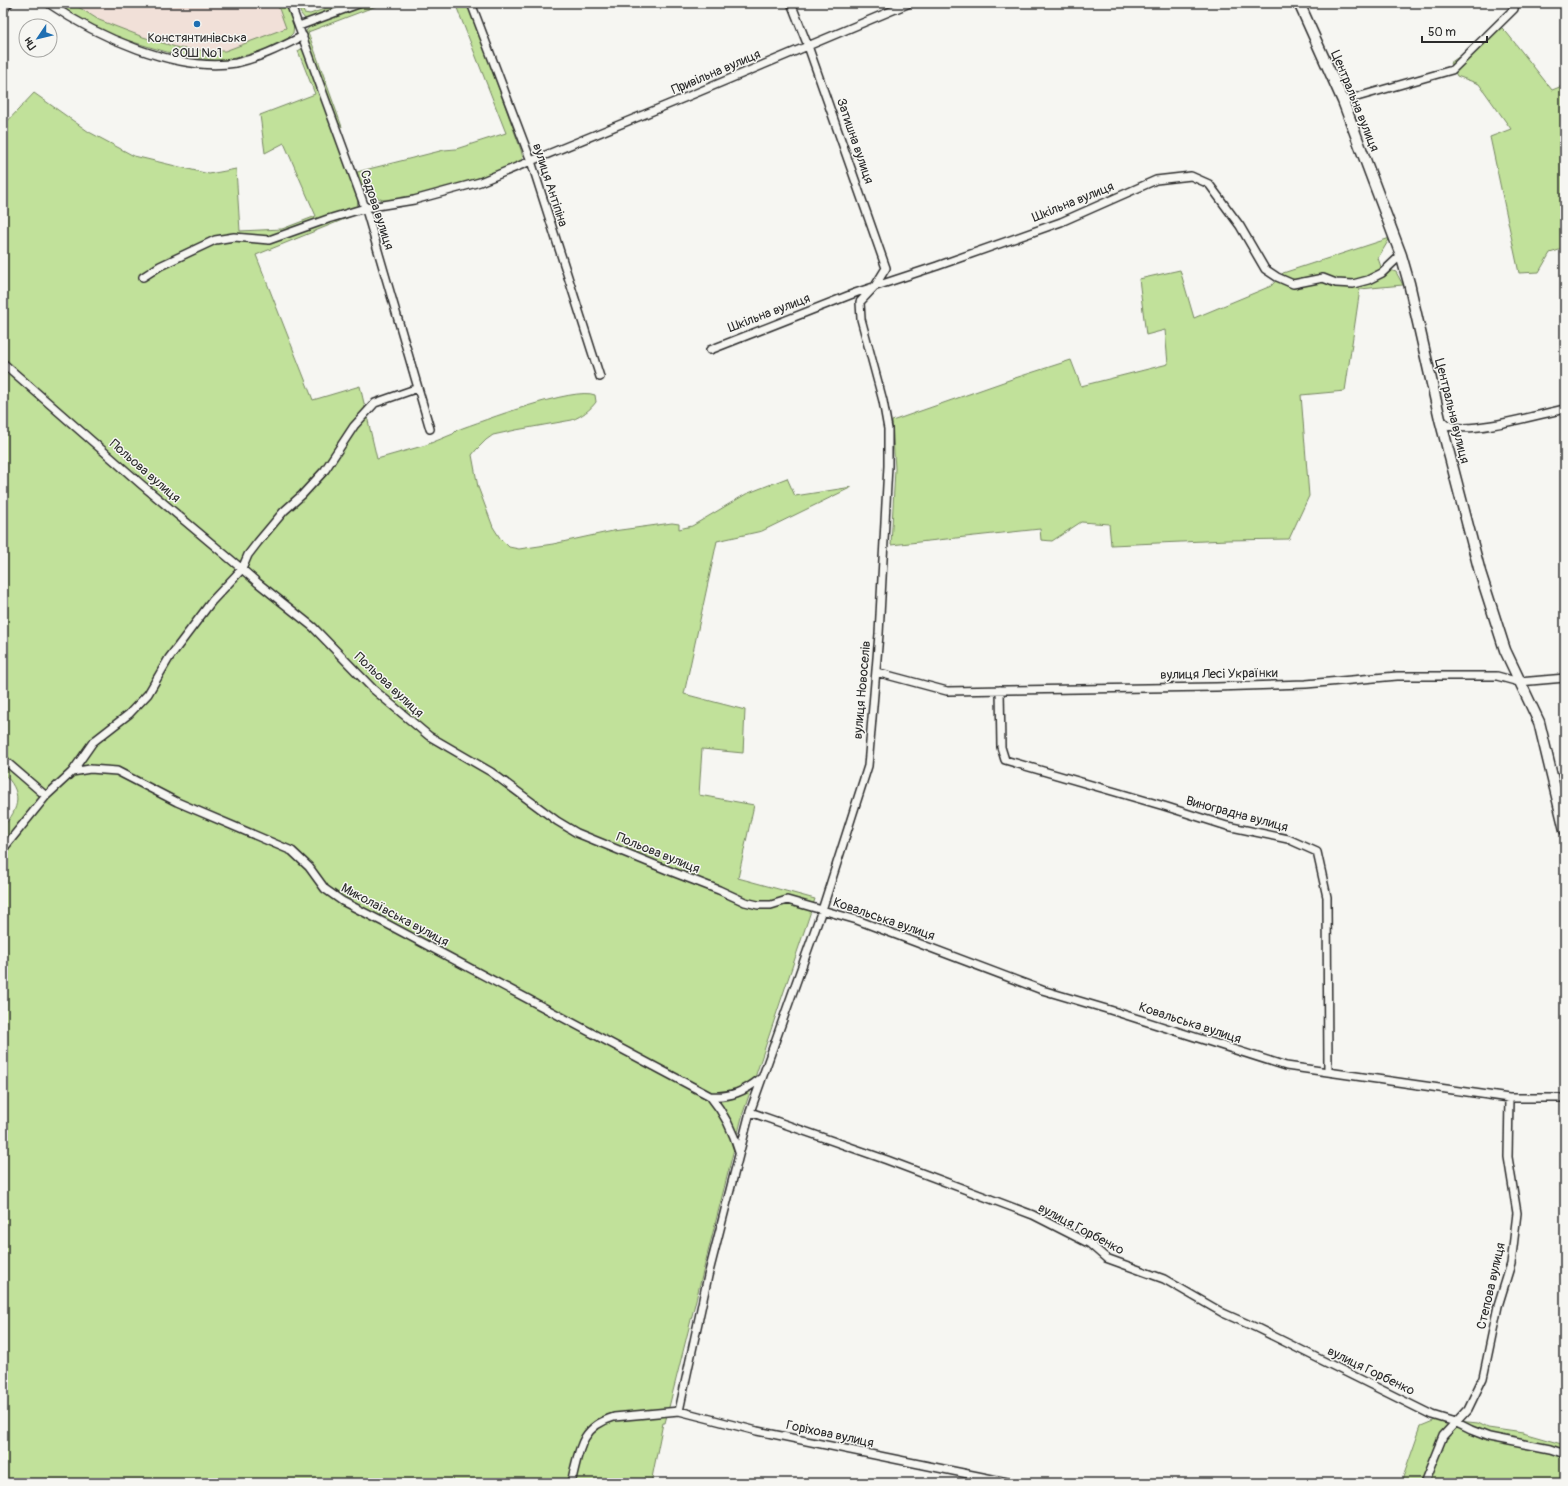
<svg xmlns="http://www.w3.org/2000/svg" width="1568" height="1486" font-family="Pangolin,sans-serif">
<rect width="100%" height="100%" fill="#f6f6f2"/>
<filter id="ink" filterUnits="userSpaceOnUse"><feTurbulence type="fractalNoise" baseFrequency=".025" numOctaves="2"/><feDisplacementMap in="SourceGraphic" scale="8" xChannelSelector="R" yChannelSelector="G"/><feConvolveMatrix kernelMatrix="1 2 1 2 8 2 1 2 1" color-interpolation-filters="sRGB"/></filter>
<g filter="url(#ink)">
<path fill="#f1e0d8" d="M72,3H277L287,28L225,51H207L179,48L143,37L99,20Z"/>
<path fill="#c1e19a" stroke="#768662" d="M54,3H72L99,20L143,37L179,48L207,51H225L286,28L277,3H286L294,24L293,33L285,41L267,50L223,61L184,57L119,38L89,25Z
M297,3H300L304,13L310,14L341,3H353L312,18L305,19L301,14Z
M369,3H384L308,32L342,127L338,122L308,42L306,31L311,25Z
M455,3H468L521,150L523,158C514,169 422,197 404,200C399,201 388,201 383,200C367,195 362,186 357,172L444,150L456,149L506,133Z
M1496,22L1507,33L1552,90L1565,85V248L1550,253L1539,272L1519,273L1490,137L1511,129L1479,84L1457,76L1450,63L1460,56Z
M301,49L306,52L358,195L357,214L256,255L313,400L360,386L377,459L426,445L453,434L457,430C483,421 574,386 595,395L596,402C590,410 582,416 572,420L516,430L493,435L486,440L476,450L472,455L478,487L493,527L500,538L509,547L519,549L553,544L613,531L672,523L679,524V529L692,526L746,494L787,478L795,496L852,487L762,531L717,541L684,694L745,710L743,753L702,749L699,795L754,805L738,878L815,899L743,1113L665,1423H663L651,1483H3V827C20,808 23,792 3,773V126L34,93L89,132L134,156L209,174L236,169L240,231L282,229L316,216L284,143L265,153L260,115L315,94L298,51Z
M1390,238L1378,258L1381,267L1396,272L1403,285L1360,289L1345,391L1301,395L1309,496L1289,539L1228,540L1111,545L1109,524L1081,522L1052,541L1041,540L1040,529L891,545L895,469L892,421L1012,379L1071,360L1081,386L1168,364L1165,330L1146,335L1139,279L1180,270L1194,318L1271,286L1283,273Z
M1438,1419L1478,1423L1488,1428L1523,1433L1565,1445V1483H1401L1421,1426Z"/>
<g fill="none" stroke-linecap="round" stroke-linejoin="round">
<defs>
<path id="street" d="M48,3C96,36 177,73 236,63C260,58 281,47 303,36
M290,3L367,213L430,429
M471,3L531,161L600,377
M3,10L9,3
M299,26L361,3
M1343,101L1452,70L1514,9L1515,3
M143,277L160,266L215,240L234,237L269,240L328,219L365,208L414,200L480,182L689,96L910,3
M710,350L855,293L937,266L1061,222L1156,180L1191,176L1209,184L1240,226L1265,269L1277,277L1293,284L1323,278L1336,283L1353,284L1368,280L1382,273L1401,255
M3,363L142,485L242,569L258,583L313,627L373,689L429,736L491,772L557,821L577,833L670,871L719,890L745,902L758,905H771L787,900L857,920L1042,990L1110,1010L1286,1066L1509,1098H1565
M1440,419C1443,421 1446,425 1450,426C1473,434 1539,414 1565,409
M876,672L947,691L1216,687L1306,684L1397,676H1497L1519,682L1565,678
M1000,690L1001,747L1005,760L1164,806L1227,826L1288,839L1317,852L1327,897L1328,1072
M3,759L46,796L3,849
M72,772L90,769L117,771L177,802L292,851L309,867L325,889L342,901L387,924L710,1096C724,1113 733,1130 739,1152
M46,796L72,772L93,742L129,714L148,694L169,658L212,601L242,569L248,555L258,542L284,511L302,495L325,470L354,426L375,403L418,388
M710,1096C730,1098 745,1091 760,1079
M750,1112L887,1160L1033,1215L1090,1244L1106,1258L1164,1279L1223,1313L1257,1328L1432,1415L1455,1422L1471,1430L1489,1437L1550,1449L1565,1454
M679,1411L708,1276L750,1112L822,910L868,766L879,634L888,466V429L883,401L861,319L860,302L875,286L886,268L808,46L791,3
M571,1483C579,1453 579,1427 614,1417L679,1411L757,1431L1012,1483
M1424,1483L1443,1436L1468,1409L1483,1378L1498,1306L1511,1264L1517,1213L1508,1157L1509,1098"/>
<path id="secondary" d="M1299,3L1343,101L1401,255L1409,283L1440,419L1480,572L1505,650L1539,722L1565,830"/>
</defs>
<use href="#street" stroke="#2b2b2b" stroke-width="10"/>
<use href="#secondary" stroke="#2b2b2b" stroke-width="13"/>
<use href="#street" stroke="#f6f6f2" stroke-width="7"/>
<use href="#secondary" stroke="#f6f6f2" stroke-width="10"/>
</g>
</g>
<circle fill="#1f6fb2" stroke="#f6f6f2" stroke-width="1.5" cx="197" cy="24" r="4"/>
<g text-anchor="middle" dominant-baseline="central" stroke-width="3" stroke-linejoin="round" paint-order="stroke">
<g font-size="13" fill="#2b2b2b" stroke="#f6f6f2">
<text x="197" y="38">Констянтинівська<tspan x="197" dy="15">ЗОШ №1</tspan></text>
</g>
<g font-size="13" fill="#2b2b2b" stroke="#f6f6f2">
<text transform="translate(716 72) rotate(-23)">Привільна вулиця</text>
<text transform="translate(1355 101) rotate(68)">Центральна вулиця</text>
<text transform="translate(855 141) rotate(71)">Затишна вулиця</text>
<text transform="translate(550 185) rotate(72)">вулиця Антіпіна</text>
<text transform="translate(1073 202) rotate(-22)">Шкільна вулиця</text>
<text transform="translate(377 210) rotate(72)">Садова вулиця</text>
<text transform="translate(769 313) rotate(-21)">Шкільна вулиця</text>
<text transform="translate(1452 411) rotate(76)">Центральна вулиця</text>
<text transform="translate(145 471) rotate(41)">Польова вулиця</text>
<text transform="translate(1219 674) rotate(-1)">вулиця Лесі Українки</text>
<text transform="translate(389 685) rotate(43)">Польова вулиця</text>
<text transform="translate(862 690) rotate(-85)">вулиця Новоселів</text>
<text transform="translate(1237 814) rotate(15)">Виноградна вулиця</text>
<text transform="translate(658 853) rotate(22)">Польова вулиця</text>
<text transform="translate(395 915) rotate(28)">Миколаївська вулиця</text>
<text transform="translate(884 919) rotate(19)">Ковальська вулиця</text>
<text transform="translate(1190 1023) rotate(18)">Ковальська вулиця</text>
<text transform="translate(1081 1229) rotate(28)">вулиця Горбенко</text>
<text transform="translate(1491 1286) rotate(-77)">Степова вулиця</text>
<text transform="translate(1371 1371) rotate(26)">вулиця Горбенко</text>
<text transform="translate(830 1434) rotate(12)">Горіхова вулиця</text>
</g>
</g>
<rect width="1568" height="1486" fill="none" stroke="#f6f6f2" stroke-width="16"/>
<rect x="8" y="8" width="1552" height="1470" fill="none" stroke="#2b2b2b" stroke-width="1.5" filter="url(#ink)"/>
<g transform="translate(38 38) rotate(235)"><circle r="19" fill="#f6f6f2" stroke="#a5a5a2"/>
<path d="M0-3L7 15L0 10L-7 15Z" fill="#1f6fb2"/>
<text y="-6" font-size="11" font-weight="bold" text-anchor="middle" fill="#2b2b2b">Пн</text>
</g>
<path d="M1422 36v6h65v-6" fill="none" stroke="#2b2b2b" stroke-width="2"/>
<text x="1428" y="36" font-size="12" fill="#2b2b2b" stroke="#f6f6f2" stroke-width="3" paint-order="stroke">50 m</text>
</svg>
